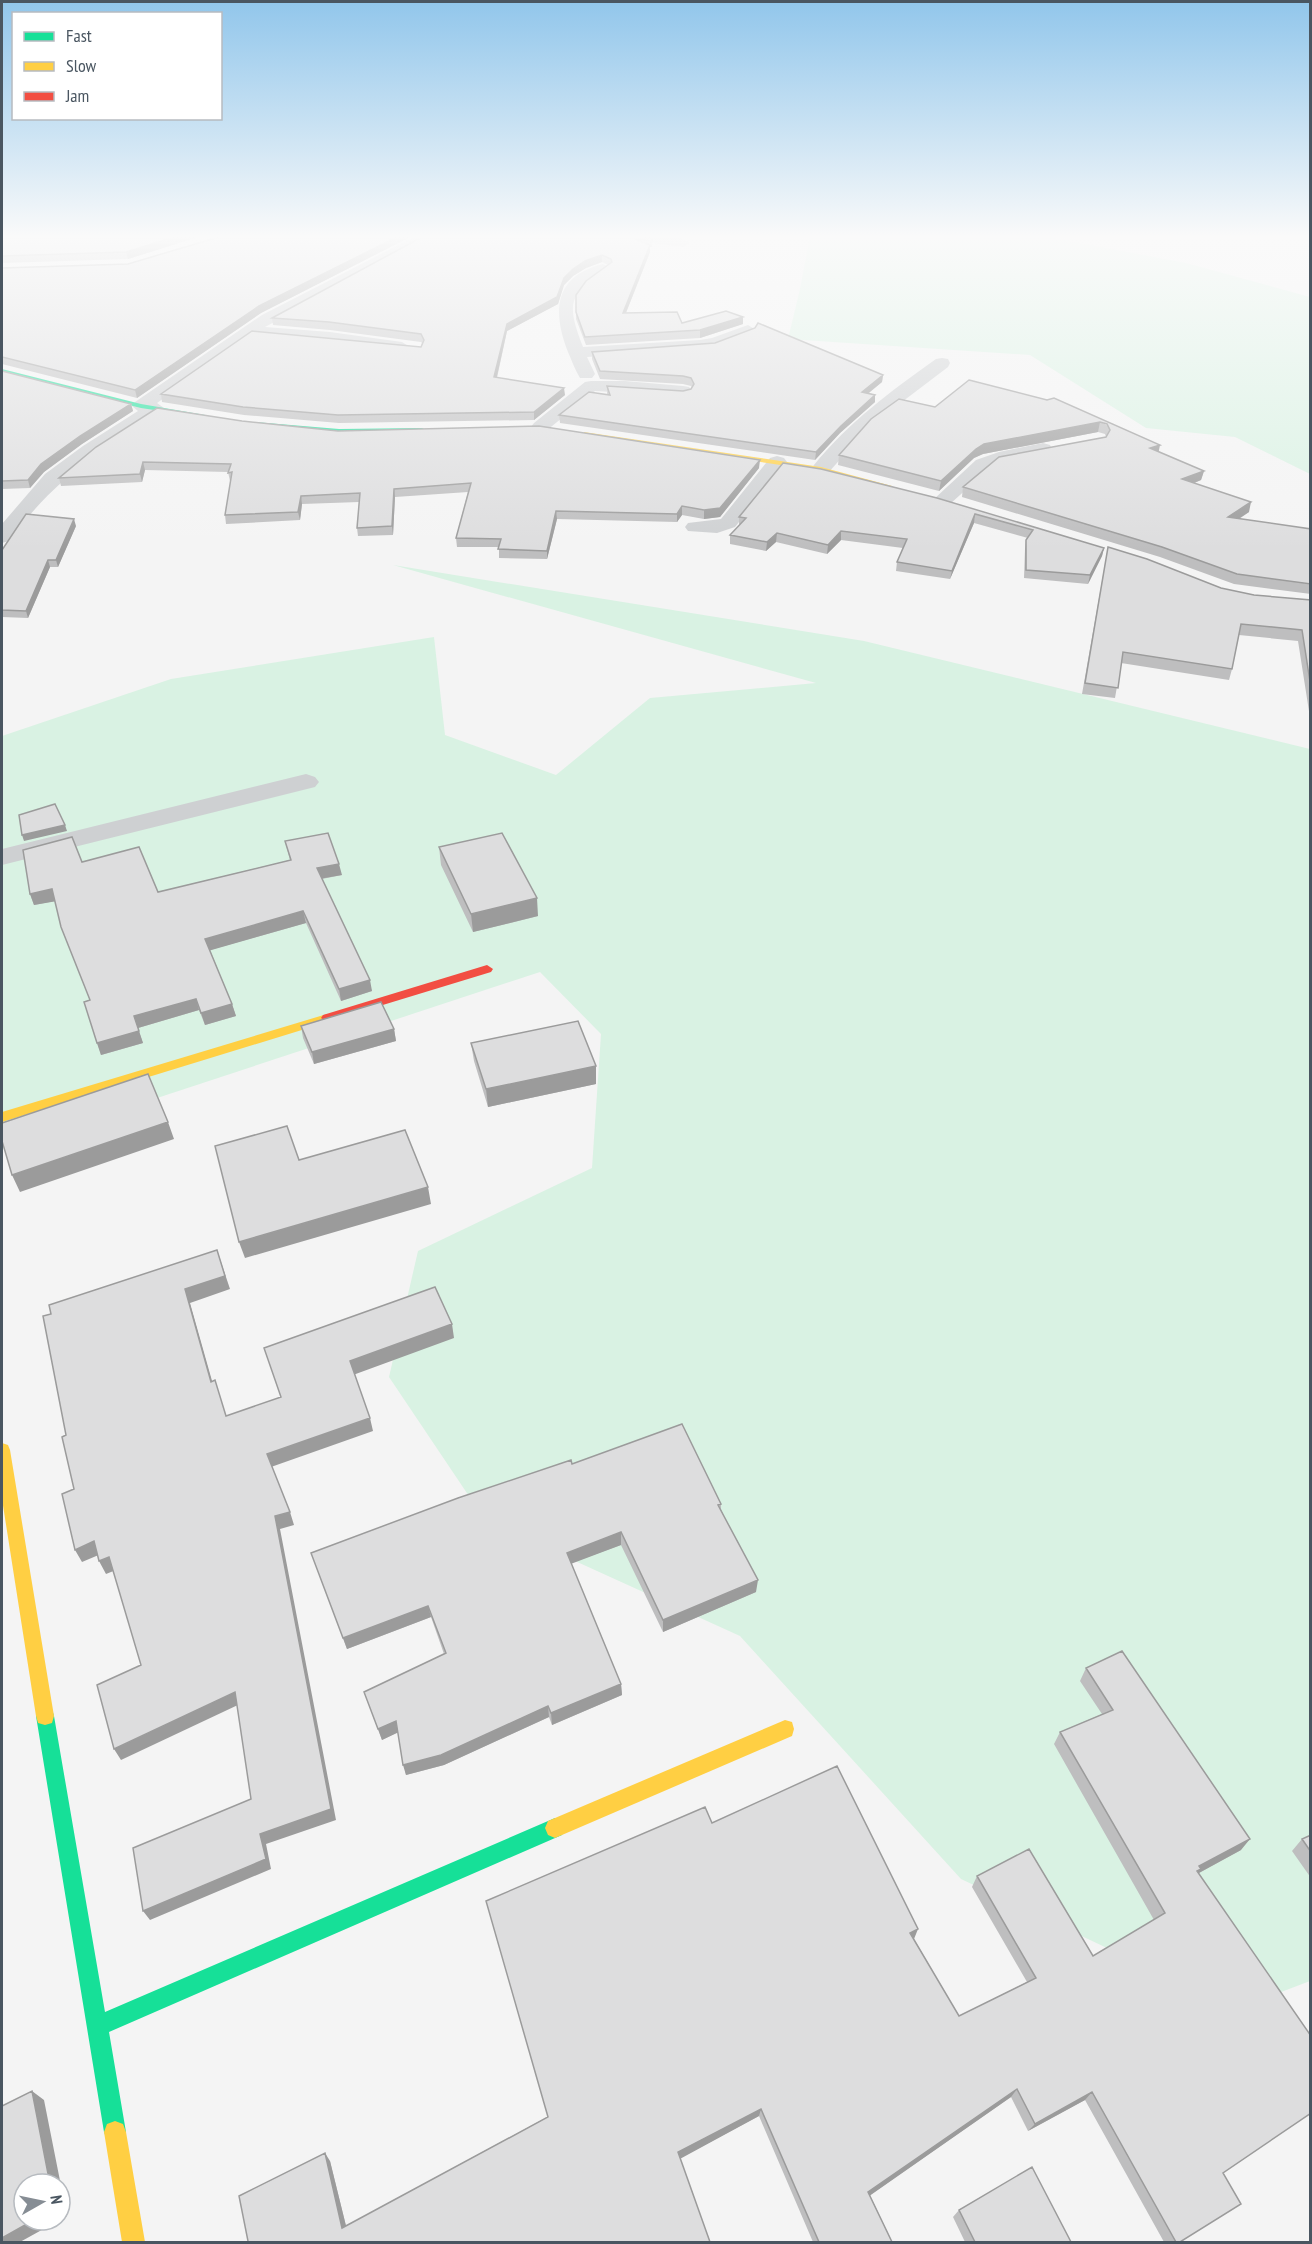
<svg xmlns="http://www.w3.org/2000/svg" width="1312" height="2244" font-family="'PT Sans Narrow',sans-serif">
<rect width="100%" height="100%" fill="#f4f4f4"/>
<path fill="#d9f2e3" d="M810,236H1042L1186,263L1310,297V474L1235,437L1146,428L1030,355L788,339L800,289Z
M393,565L864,641L1310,749V1981L1236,2009L961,1879L740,1636L485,1520L389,1377L418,1251L592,1168L601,1034L540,972L2,1149V736L171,679L434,637L445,735L556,775L650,698L816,683Z"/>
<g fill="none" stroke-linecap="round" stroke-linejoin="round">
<path fill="#ced0d2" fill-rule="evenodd" d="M416,236H433L265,327L330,332L402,342L410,347L408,351L402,352L330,342L253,336L157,403L164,408L161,412C99,450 53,481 9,541L2,543V524L45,474L83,446L138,411L132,406L135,402L262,315Z
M624,236C638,235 680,233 690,243L683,247L631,240Z
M603,264L610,268L608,271C568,294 566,303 583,347L700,340L712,338L748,325L756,330L754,333L715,348L587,357L595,374L592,378H580C575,370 572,361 568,352C552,311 554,276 603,264Z
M942,358L948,359L950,363L948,367L869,427L828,473H814L811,469L814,465C849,422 891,391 936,359Z
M591,381H625L683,386L689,387L692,391L689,395L683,396L595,391L546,431H534L531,427L534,423L585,382Z
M1043,443L1050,445L1052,449L1050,453L990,468L950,504H936L933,500L976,460L999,452Z
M777,456L784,458L787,462L735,527L717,533L688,531L685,527L688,523L721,519L770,458Z
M306,774L315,777L319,782L315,787L2,865V849Z"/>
<path fill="#16e098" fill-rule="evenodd" d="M2,369L141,404L205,415L201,417L141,408L2,373Z
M255,422L339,429L422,428L426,430L422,432L339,433L258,426L254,424Z
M45,1707L52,1709L54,1716L105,2012L555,1818L562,1821L565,1828L562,1835L109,2032L126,2132L123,2140L115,2143L107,2140L104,2132L36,1716L38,1709Z"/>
<path fill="#ffcf43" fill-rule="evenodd" d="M584,432L821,467L892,486L888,488L821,471L587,436H584Z
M327,1014L333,1018L331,1021L2,1122V1112Z
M2,1443L8,1445L10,1450L54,1716L52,1723L45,1725L38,1723L36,1716L2,1499Z
M785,1720L792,1722L794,1729L792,1736L555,1838L548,1835L545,1828L548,1821Z
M115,2121L123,2124L126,2132L145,2242H122L104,2132L107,2124Z"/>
<path fill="#f24e42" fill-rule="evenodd" d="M487,965L493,969L491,972L327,1022L321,1018L323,1015Z"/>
</g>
<path fill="#bebebf" d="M2,236H201L128,259L2,263V265Z
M222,236H412L261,313L137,398L2,364V268L128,264Z
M424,236L652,238V247H650V252L626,313L682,323L743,317V324L700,338L586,345L576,319V295L608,265L602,262L586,268L573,276L564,285L558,304L507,331L497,378L565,395L534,420L339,423L244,415L162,402L161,394L421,347L422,343L421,342L330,330L273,325L272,318Z
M592,352L883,375L882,382L869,393L875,395V402L840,433L815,460L560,423L559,415L607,394V386L683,391L691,389L692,387L691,386L683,384L600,379L592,359Z
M2,371L131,404L133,411L82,444L44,472L30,488L2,489Z
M1054,398L1159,452L1204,471L1201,480L1194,483L1249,512L1239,519L1311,529V594L1234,584L1160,557L962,497L963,487L1106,437L1105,434L1098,432L983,454L974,458L939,491L838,465L839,455L935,407L1047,400Z
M242,421L338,431L759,468L720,517L704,519L682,515L677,522L557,519L547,559L499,558V547H457L456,538L468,492L395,497L393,535L358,536L357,528L359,502L302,504L300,520L226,524L225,515L231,481H230L228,472L145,470L142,482L61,486L59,478Z
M783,463L1104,548L1102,556L1088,584L1024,578L1025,549L1026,540L1028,538L974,523L950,579L896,571L897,562L903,548L841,540L827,554L776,542L766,551L730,544V535L739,526V517Z
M76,526L58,567H50L28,618L2,617V550Z
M1108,547L1221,588L1254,595L1311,600V724L1298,641L1239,635L1232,669L1229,680L1121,663L1115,698L1082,694Z
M285,841L342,875L322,879L372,991L341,1001L306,923L210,950L232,1004L236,1016L205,1025L199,1010L138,1028L143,1043L101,1055L97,1043L90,1001L55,901L34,905L30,894L82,862L158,892L290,860Z
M439,847L538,916L473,932L441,865Z
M301,1026L394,1029L396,1041L314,1064L303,1038Z
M471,1043L596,1066V1084L488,1107L474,1061Z
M572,1464L721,1504V1509L756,1592L663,1632L621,1545L571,1563L621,1684L622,1695L552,1725L549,1717L444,1765L406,1775L398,1732L382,1740L364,1692L444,1654L431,1617L347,1649L311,1553Z
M1086,1668L1241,1850L1199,1873L1223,2173L1180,2242H1164L1085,2100L1028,2131L1011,2097L870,2195L892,2242H813L759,2116L680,2158L710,2242L248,2241L330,2161L346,2226L547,2117L712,1823L914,1939L959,2016L1027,1982L972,1887L977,1876L1093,1956L1154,1920L1054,1744L1060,1732L1102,1714L1080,1681Z
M1311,1835V1878L1292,1851L1302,1839Z
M959,2210L1071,2242H965L953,2217Z"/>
<path fill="#9b9b9b" d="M178,236H201L128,259L126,252Z
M399,236H412L261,313L137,398L135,390L259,306Z
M650,245V252L623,320V313Z
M602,255V262L586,268L573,276L564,285L558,304L507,331L495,385L494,377L507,324L564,278L573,269L585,261Z
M743,317V324L700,338V330Z
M883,375L882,382L861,399L862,392Z
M564,388L565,395L534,420V412Z
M875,395V402L840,433L815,460L816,452L841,426Z
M131,404L133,411L82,444L44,472L30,488L28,480L41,464L80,436Z
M1100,422L1098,432L983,454L974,458L939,491L941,481L976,449L984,444Z
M1160,445L1158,455L1150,448Z
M760,460L759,468L720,517L704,519V510Z
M143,462L145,470L142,482L140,474Z
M1204,471L1201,480L1180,489L1182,479Z
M394,489L395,497L393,535L392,526Z
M301,496L302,504L300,520L298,512Z
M1251,502L1249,512L1226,527L1228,517Z
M682,506V515L677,522V514Z
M556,511L557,519L547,559V551Z
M975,514L974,523L950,579L952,571Z
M74,519L76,526L58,567L56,560Z
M841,531V540L827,554L828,545Z
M777,533L776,542L766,551L767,542Z
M1104,548L1102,556L1088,584L1090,575Z
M48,560L50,567L28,618L26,611Z
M65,825L67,831L24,841L22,835Z
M339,864L342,875L319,879L317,868Z
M52,889L57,901L34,905L30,894Z
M537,898L538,916L473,932L471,914Z
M303,911L306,923L208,951L205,939Z
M370,980L372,991L341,1001L339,989Z
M196,999L199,1010L138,1028L134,1016Z
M232,1004L236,1016L205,1025L201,1013Z
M394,1029L396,1041L314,1064L312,1052Z
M139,1031L143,1043L101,1055L97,1043Z
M596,1066V1084L488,1107L486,1089Z
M168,1122L174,1139L20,1192L12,1175Z
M428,1187L431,1204L245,1258L239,1242Z
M217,1250L230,1289L190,1303L216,1395L211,1382L185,1289Z
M452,1324L454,1338L353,1375L350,1361Z
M370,1418L373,1431L271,1467L267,1454Z
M290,1512L294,1525L280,1529L336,1820L266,1844L271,1869L150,1920L143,1911L260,1834L275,1516Z
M621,1532V1545L568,1565L567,1553Z
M94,1541L101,1554L82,1562L75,1550Z
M109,1557L116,1570L106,1574L99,1561Z
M758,1580L756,1592L663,1632V1620Z
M428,1606L431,1617L347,1649L343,1638Z
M621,1684L622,1695L552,1725L551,1713Z
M235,1692L240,1704L121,1760L114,1749Z
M548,1706L549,1717L444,1765L406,1775L403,1765Z
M396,1721L399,1732L382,1740L378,1729Z
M1250,1839L1241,1850L1197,1874L1199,1866Z
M918,1929L914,1939L910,1933Z
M1017,2089L1011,2097L865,2199L868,2192Z
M32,2091L44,2100L67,2216L20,2242H2V2238L34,2220H60V2184H50Z
M1092,2092L1085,2100L1028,2131L1035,2124Z
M761,2109L759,2116L678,2160V2152Z
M325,2153L330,2161L348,2234L342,2228Z"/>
<path fill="#ddddde" stroke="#9b9b9b" stroke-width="1.5" d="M2,236H178L126,252L2,256Z
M222,236H399L259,306L135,390L2,357V268L128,264Z
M424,236H632L652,238V241L635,239L650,245L623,313L677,312L682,323L726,311L743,317L700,330L585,337L576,312V295L586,281L612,262L611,259L602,255L585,261L573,269L564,278L557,297L507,324L494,377L564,388L534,412L338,415L243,407L161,394L252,331L421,347L424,340L421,334L329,322L272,318Z
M758,323L883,375L862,392L875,395L841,426L816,452L559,415L589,392L610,395L607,386L683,391L691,389L694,384L691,378L683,376L600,371L592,352L715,343L755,328Z
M2,371L131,404L80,436L41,464L28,480L2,481Z
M969,380L1047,400L1054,398L1160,445L1150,448L1204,471L1182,479L1251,502L1228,517L1311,529V584L1237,574L1162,547L963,487L999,457L1106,437L1110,430L1107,424L1100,422L984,444L976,449L941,481L839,455L871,419L899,399L935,407Z
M157,408L242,421L338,431L539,426L760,460L720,508L704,510L682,506L677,514L556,511L547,551L498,549L501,539L456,538L471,483L394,489L392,526L357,528L360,493L301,496L298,512L225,515L232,472L228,473L231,464L143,462L140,474L59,478L96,447Z
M783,463L821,469L937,498L1104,548L1090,575L1026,570V540L1033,530L975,514L952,571L897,562L907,539L841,531L828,545L777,533L767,542L730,535L746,518L739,517Z
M26,514L74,519L56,560H48L26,611L2,610V550Z
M1108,547L1147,559L1221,588L1254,595L1311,600V688L1302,630L1241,624L1232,669L1123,652L1118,688L1085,683Z
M55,804L65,825L22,835L19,815Z
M328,833L339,864L317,868L370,980L339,989L303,911L205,939L232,1004L201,1013L196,999L134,1016L139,1031L97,1043L84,1002L90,1000L61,927L52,889L30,894L23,850L72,837L82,862L139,847L158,892L291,860L285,841Z
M502,833L537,898L471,914L439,847Z
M381,1002L394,1029L312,1052L301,1026Z
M578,1021L596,1066L486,1089L471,1043Z
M148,1074L168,1122L12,1175L2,1141V1123Z
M287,1126L299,1160L405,1130L428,1187L239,1242L215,1146Z
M217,1250L225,1276L185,1289L211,1382L215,1380L226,1416L281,1397L264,1348L435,1287L452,1324L350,1361L370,1418L267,1454L290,1512L275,1516L331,1809L260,1834L266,1859L143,1911L133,1848L251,1799L235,1692L114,1749L97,1685L141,1665L109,1557L99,1561L94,1541L75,1550L62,1494L74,1489L62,1437L66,1435L43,1316L51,1314L49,1305Z
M682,1424L721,1504L718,1505L758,1580L663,1620L621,1532L567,1553L621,1684L551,1713L548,1706L441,1755L403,1765L396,1721L378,1729L364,1692L446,1653L428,1606L343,1638L311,1553L458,1498L571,1460L572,1464Z
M1122,1651L1250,1839L1199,1866L1201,1869L1197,1871L1311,2036V2113L1223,2173L1241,2204L1180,2242H1176L1092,2092L1035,2124L1017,2089L868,2192L892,2242H819L761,2109L678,2152L710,2242H246L248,2241L239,2196L325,2153L342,2228L548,2117L486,1901L705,1807L712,1823L837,1766L918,1929L910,1933L959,2016L1036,1978L977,1876L1029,1849L1093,1956L1165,1913L1060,1732L1113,1710L1086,1668Z
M1311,1835V1852L1302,1839Z
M32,2091L50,2184H24V2220H34L2,2238V2106Z
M1032,2167L1071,2242H975L959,2210Z"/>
<linearGradient id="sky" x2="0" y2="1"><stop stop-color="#91c6eb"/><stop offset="0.43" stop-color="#fafafa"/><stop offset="1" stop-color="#fafafa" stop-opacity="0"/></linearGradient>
<rect width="1312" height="550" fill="url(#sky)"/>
<rect width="1312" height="2244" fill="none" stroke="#4a5661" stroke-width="6"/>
<rect x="12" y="12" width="210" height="108" fill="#ffffff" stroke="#b7bbc0" stroke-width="1.5"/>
<rect x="24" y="32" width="30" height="9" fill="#16e098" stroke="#b7bbc0" stroke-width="1.5"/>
<text x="66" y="42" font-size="18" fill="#4a5661">Fast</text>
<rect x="24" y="62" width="30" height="9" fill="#ffcf43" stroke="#b7bbc0" stroke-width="1.5"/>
<text x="66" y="72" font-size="18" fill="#4a5661">Slow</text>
<rect x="24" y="92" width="30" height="9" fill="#f24e42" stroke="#b7bbc0" stroke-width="1.5"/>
<text x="66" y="102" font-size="18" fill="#4a5661">Jam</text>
<g transform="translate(42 2202) rotate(81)"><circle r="28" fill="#ffffff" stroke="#b7bbc0" stroke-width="1.5"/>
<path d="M0-4.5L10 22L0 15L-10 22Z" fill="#868d94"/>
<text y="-9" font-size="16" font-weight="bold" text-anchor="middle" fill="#4a5661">N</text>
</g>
</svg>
